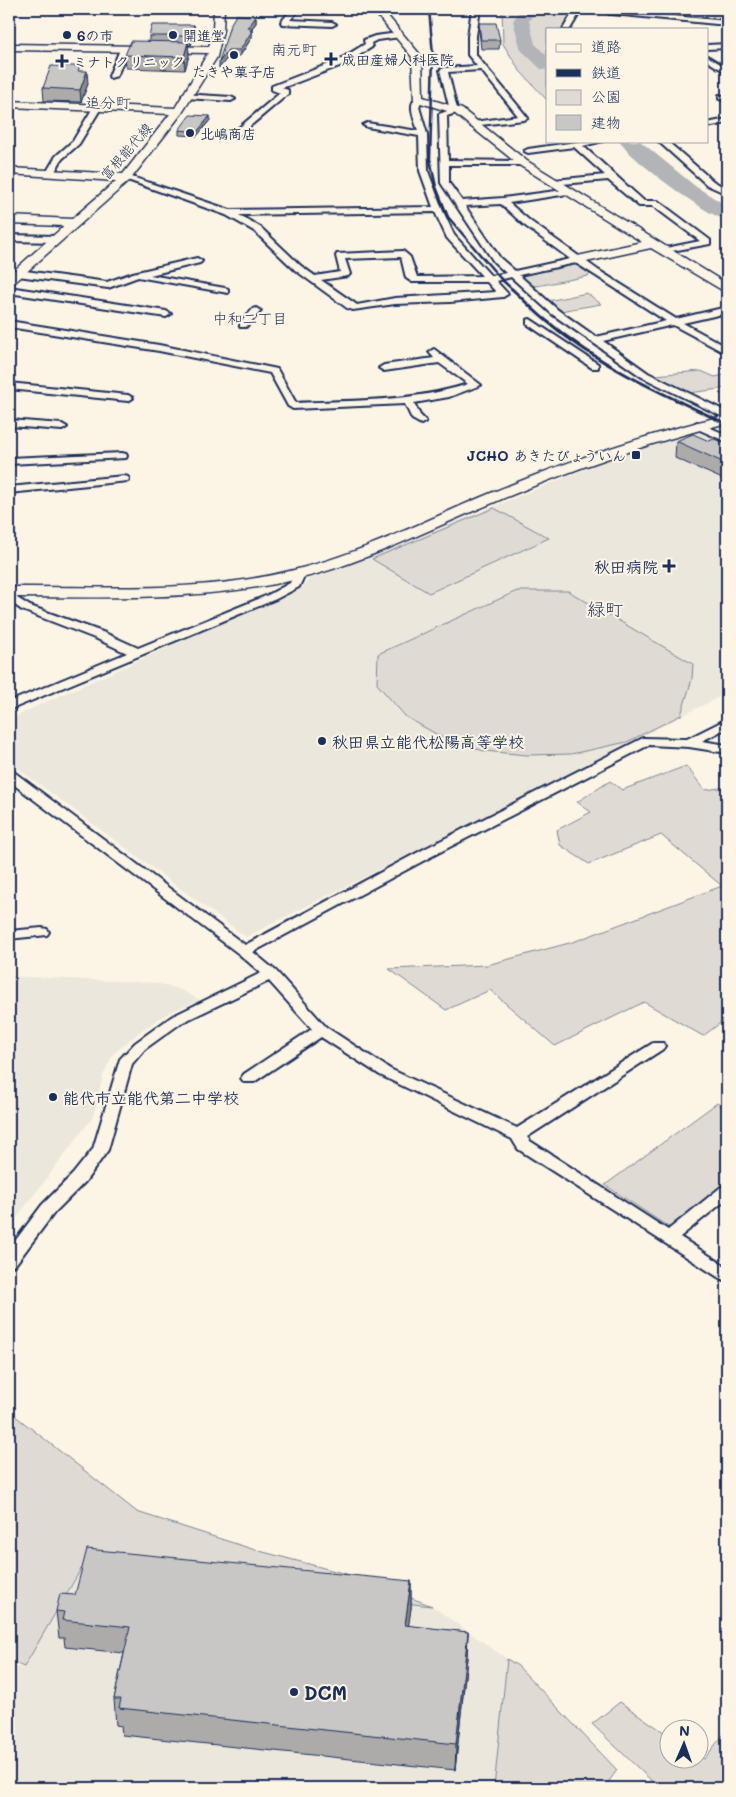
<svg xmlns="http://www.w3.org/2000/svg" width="736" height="1797" font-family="Mali,'Klee One',sans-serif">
<rect width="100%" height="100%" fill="#fcf5e5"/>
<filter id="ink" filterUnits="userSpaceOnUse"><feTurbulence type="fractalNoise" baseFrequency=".02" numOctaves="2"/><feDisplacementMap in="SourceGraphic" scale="10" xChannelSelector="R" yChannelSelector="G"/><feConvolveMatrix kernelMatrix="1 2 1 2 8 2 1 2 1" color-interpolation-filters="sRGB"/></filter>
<g filter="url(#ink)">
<path fill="#ece7dc" d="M696,431L727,444V693L246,937L9,762V720L37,706L302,587L311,577L495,506L617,456Z
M9,976L156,983L179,989L200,1000L170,1012L142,1030L113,1054L103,1076L93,1117L9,1228Z
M81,1569L432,1606L507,1659L494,1788H9V1667H24Z"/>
<path fill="#dfdbd4" stroke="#7d8599" d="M502,9H573L563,29H547V100L520,71L503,44Z
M668,9H719L727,13V22L711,21L714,14L667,10Z
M570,265H576L590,274L588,276L537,286L531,285L521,277L524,274Z
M587,293L601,304L560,311L548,301Z
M701,371L715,377L724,375L727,377V388L689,393L655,375Z
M494,508L549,538L429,593L372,559Z
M517,591H568L693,664L692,679L681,715L627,742L571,754L527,755L484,751L445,739L406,717L377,684L378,654Z
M686,766L705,790L727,787V1018L703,1036L644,1002L555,1046L490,990L446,1010L389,969L487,965L573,942L722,886L661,835L589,864L560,845L557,830L591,812L577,802L610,781L622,790Z
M717,1103L727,1110V1184L670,1228L605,1185Z
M9,1411L137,1512L252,1549L354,1576L432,1606L81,1569L24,1667L9,1661Z
M507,1659L518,1666L617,1770L604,1788H494Z
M620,1702L668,1735V1760H698L699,1756L704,1759L727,1730V1788H659L592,1724Z"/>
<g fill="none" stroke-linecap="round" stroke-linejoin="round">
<path fill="#b2b4b8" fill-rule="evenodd" d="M521,9H537L529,21L535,44L547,56V70L541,69L521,50L513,21Z
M619,141H640L695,186L727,206V220C705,215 632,160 619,141Z"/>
<defs>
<path id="street" d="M292,9H300L290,20L332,22L336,24L332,26L282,24L281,22Z
M472,9H480L476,36V55L528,118L524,120L471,126L470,124L474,122L518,116L481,70L448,72L457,109L462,111L447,116L448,160L523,161L527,163L523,165H449V183L462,201L503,198L571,189V193L568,194L509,203L530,221L598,270L676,319L727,307V313L683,323L727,347V354L673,325L603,341L648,373L727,412V419L642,377L552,314L511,277L496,281L508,294L503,297L450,302L395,304L353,310L347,308L295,270L254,231L226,215L122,178L129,176L230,210L433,207L420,171L419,136L367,127L363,125L367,123L418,131C415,120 406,103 418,97L422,99L419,107L427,134L428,171L442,209L454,235L491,276L506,273L494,262L441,183L439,114L450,110L440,70L444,68L477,66L468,55V36ZM501,204L524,225L570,259L515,271L500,258L465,206ZM435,212L447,238L482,276L417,277L410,257L403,251L337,254L336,256L340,272L315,276L301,266L260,227L239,215ZM401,257L406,278L412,282H487L496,292L395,298L357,305L321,280L348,276L350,274L345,259ZM576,263L666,321L596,337L558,310L519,275Z
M575,9H582L570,29H563Z
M720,9H727V12L721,11Z
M609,10L727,21V25L612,14H609Z
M398,33H401V37L377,40L371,43L372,47L345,64L282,88L288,90V94L236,138L229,136L280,93L272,90V86L339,60L365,44L364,40L375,36Z
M727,44V48L707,49V45Z
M121,47L128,49L117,76L110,78L109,76Z
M707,56L727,68V73L707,61Z
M183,94L231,97L235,99L231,101L186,98L182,96Z
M719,95L727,97V102L719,99Z
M94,106L101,108L79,144L62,159L53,175H47L46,173L56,156L73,141Z
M727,119V123L707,127V123Z
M603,141L583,146C604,164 623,183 644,201H658L710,240V244L661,253V249L700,241L653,206H639L608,180L551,185L550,183L554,180L605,175L574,147L528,153L524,151L528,149L576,142Z
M658,141H667L713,181L727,189V194L707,185Z
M9,235L57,236L61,239L57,242L9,241Z
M197,258L202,261L200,263L150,275L225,288L228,289V293L138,277L108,288L18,276L13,273L18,270L107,282L133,273Z
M9,287L166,311L171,314L166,317L9,293Z
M256,308L261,311L259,313L246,327H240V323L253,309Z
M530,319L598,364V368H592L527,324V320Z
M9,321L159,345L277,369L296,403C354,400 413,402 468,384L439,363L384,371L379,368L384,365L434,358L429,352L434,349L481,385L449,397L414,403L420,415L426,421L421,424L412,419L405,404L293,409L288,406L270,373L159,351L9,327Z
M9,383L128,395L133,398L128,401L9,389Z
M9,420L62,424L67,427L62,430L9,426Z
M697,422L727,435V442L693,427L692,425Z
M122,453L126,454L127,456L126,458L9,464V458Z
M124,476L128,477L129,479L128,481L9,493V487Z
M299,571L305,574L299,587L276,599L9,710V702L127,653L97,639L22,610L9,601V593L30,606L105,633L138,648L268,595L290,583L295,572Z
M727,719V728L702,741L727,745V753L689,747L649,745L436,854L253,952L276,971L326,1027L390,1069L517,1128L653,1043H663L665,1046L663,1049L527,1137L530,1141L668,1230L721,1187L727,1186V1199L680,1237L727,1267V1281L721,1279L518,1149L512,1139L380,1075L321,1037L254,1082H244L241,1078L244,1074L312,1029L269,981L181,1023L145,1049L132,1064L108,1150L85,1182L54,1213L15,1265L9,1267V1249L42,1205L73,1174L93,1149L120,1059L135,1043L171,1017L261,973L239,954L9,781V771L14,772L245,945L426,848L643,738L687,739Z
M42,928L47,929L49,932L47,935L9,939V931Z"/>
<path id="secondary" d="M214,9H224L223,30L217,57L182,113L130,180L13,284L9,285V275L64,226L9,224V216L72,219L116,181L9,174V168L123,174L170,114L9,107V101L175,108L208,53L9,50V44L209,47L213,30Z
M372,9H382L422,57L423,97L462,109L527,161L727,284V293L651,248L577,264L573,263L571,260L573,257L642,242L519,165L454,113L414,101L412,57Z
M727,415V423C648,443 570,470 495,502C431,528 369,561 302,578C205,602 108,597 9,597V587C105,586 200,594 294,570C363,553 426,520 491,493C568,461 646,434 727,415Z"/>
</defs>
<use href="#street" stroke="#1b2f5e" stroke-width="4"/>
<use href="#secondary" stroke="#1b2f5e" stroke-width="3"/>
<use href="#street" fill="#fcf5e5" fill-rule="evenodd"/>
<use href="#secondary" fill="#fcf5e5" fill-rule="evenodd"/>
<path stroke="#1b2f5e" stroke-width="2.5" d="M429,9L433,55L430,159L436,187L448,217L500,278L513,290"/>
<path stroke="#1b2f5e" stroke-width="3" d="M512,289C524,300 535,312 548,322C601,367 665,395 727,424"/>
</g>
<path fill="#acabaa" stroke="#1b2f5e" d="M256,17V23L252,28V37L240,56H229L219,68L230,25Z
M479,23L500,40L499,49H481L479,31Z
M194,25V34L191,45H188L189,55L185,70L126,68L125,55L149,41V36Z
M81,71L88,84L81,102L44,101L43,88Z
M210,116V120L197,136L179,135V130Z
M676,441H709L727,444V481L675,458Z
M411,1581V1608L408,1626L468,1632L467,1658L455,1770L122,1735L121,1726L116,1725L114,1699L124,1653L65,1647L64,1638H59L56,1611L75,1595Z"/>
<path fill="#8c8b8b" stroke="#1b2f5e" d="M256,17V23L252,28V37L240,56V50L247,28Z
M194,25V34L191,45V36Z
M188,42L189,55L185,70L184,57Z
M228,50L229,56L219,68V62Z
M87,71L88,84L81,102L80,90Z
M210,116V120L197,136V132Z
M411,1581V1608L405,1652V1625Z
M468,1632L467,1658L455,1770L456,1744Z"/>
<path fill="#c8c7c6" stroke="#1b2f5e" d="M236,15L255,16L256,17L247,28H252L250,31H252L240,50H228L219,62L230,25Z
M479,23H496L500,40H481Z
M152,25H194L191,36H149Z
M131,41L188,42L184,57L125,55Z
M51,66H80L78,71H87L80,90L43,88Z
M190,115L210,116L197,132L179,130Z
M693,434L709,441L714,439L727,444V464L676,441Z
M87,1549L411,1581L405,1625L468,1632L456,1744L119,1708L121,1699H114L130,1627L62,1620L64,1612L56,1611L60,1594L75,1595Z"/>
</g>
<g fill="#1b2f5e" stroke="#fcf5e5" stroke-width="2">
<circle cx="67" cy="35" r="5"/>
<circle cx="173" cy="35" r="5"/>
<circle cx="234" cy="55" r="5"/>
<path d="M328.5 51.5h5v5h5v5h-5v5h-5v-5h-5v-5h5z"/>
<path d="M59.5 53.5h5v5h5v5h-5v5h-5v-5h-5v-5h5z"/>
<circle cx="190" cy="133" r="5"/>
<rect x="631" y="450" width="10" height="10" rx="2.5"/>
<path d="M666.5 558.5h5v5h5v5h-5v5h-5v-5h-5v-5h5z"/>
<circle cx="322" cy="741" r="5"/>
<circle cx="53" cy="1097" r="5"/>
<circle cx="294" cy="1692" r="5"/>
</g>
<g text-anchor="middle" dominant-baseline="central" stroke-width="4" stroke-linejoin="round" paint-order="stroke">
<g font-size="14" font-weight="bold" fill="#1b2f5e" stroke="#fcf5e5" text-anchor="start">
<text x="77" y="35">6の市</text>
<text x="183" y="35">開進堂</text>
<text x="342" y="59">成田産婦人科医院</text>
<text x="73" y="61">ミナトクリニック</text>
<text x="234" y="71" text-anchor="middle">たきや菓子店</text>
<text x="200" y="133">北嶋商店</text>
<text x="626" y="455" text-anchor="end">JCHO あきたびょういん</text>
</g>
<g font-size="14" fill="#1b2f5e" stroke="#fcf5e5">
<text transform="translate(126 151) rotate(-49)">富根能代線</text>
</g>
<g font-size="15" fill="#1b2f5e" stroke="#fcf5e5">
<text x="294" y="49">南元町</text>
<text x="108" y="102">追分町</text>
<text x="250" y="318">中和二丁目</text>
</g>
<g font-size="16" font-weight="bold" fill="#1b2f5e" stroke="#fcf5e5" text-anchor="start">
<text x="658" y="566" text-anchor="end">秋田病院</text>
<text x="332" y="741">秋田県立能代松陽高等学校</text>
<text x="63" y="1097">能代市立能代第二中学校</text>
</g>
<g font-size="18" fill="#1b2f5e" stroke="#fcf5e5">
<text x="605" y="609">緑町</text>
</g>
<g font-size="19" font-weight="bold" fill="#1b2f5e" stroke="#fcf5e5" text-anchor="start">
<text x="304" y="1692">DCM</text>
</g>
</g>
<rect width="736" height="1797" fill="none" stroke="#fcf5e5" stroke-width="30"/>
<rect x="15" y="15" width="706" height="1767" fill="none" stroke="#1b2f5e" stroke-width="2" filter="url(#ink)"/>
<rect x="546" y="28" width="162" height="115" fill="#fcf5e5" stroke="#a2a6af"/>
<rect x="556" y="44" width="25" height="8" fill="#fcf5e5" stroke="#a2a6af"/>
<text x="591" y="52" font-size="15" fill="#1b2f5e">道路</text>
<rect x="556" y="69" width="25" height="8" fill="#1b2f5e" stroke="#a2a6af"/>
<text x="591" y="78" font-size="15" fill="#1b2f5e">鉄道</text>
<rect x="556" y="90" width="25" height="15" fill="#dfdbd4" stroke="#a2a6af"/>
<text x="591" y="102" font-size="15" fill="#1b2f5e">公園</text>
<rect x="556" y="115" width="25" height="15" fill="#c8c7c6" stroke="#a2a6af"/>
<text x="591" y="128" font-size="15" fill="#1b2f5e">建物</text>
<g transform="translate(684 1744) rotate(2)"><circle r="24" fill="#fcf5e5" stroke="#a2a6af"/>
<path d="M0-4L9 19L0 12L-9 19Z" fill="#1b2f5e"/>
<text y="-8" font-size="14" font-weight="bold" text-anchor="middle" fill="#1b2f5e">N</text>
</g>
</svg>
